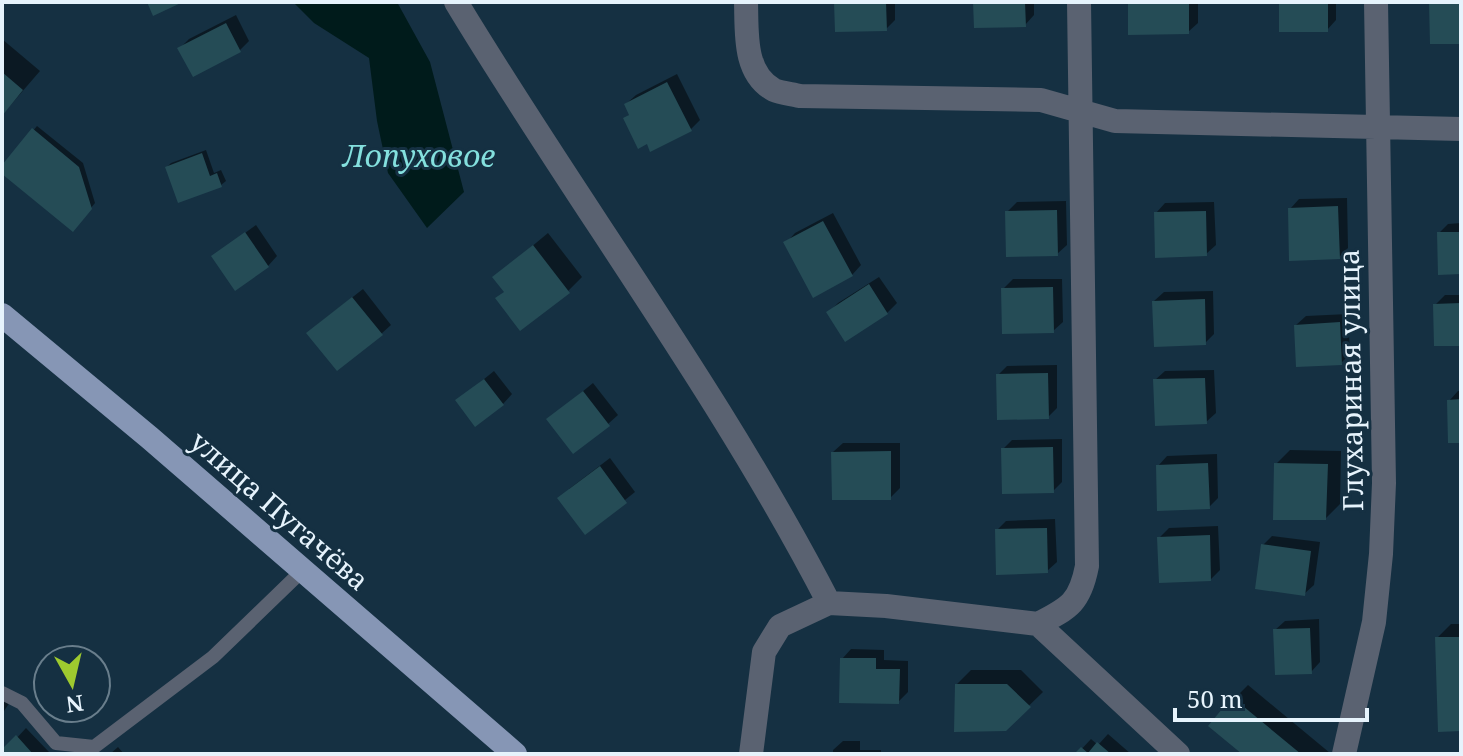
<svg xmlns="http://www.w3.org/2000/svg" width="1463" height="756" font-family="'Noto Serif',serif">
<rect width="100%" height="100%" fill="#153042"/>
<path fill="#001b1b" d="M293,2H397L430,62L464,192L427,228L388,173L377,121L369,58L314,23Z"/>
<path fill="#0007" d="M836,2H895V20L886,29Z
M975,2H1034V15L1025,25Z
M1130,2H1198V23L1188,32Z
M1281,2H1336V20L1327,30Z
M236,15L249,41L240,50L180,48L189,39Z
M2,39L40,71L2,115Z
M677,74L700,120L691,129L625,119L631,113L626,104L636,95Z
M37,126L83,163L95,203L77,225L2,172V168Z
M206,150L214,173L221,170L226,181L221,185L167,167L171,163Z
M1347,198L1348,248L1339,257L1290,209L1299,199Z
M1066,201L1067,245L1057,254L1007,212L1017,202Z
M1214,202L1216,245L1206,254L1156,213L1165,203Z
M833,213L861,265L852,275L786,243L795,233Z
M1461,223V272L1439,233L1448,224Z
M256,225L277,256L268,266L213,256Z
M548,233L582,277L568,291H506L495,277Z
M879,277L897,303L887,313H828L838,303Z
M1013,279H1062L1063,322L1053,331L1003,289Z
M363,289L391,325L381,334L318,324Z
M1213,291L1214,334L1205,343L1154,301L1164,292Z
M1445,295H1461V344L1435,305Z
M1348,314L1350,354L1341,363L1296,325L1306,316Z
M1057,365V408L1048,417L998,375L1007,366Z
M1214,370L1216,413L1206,422L1155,380L1165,371Z
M494,371L512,394L503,404L457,401Z
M593,383L618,415L608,424L549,419Z
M1458,391H1461V441L1449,401Z
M1062,439V482L1053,491L1003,449L1012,440Z
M843,443H900V488L890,498L833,452Z
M1290,450L1341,451L1340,504L1326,518L1276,464Z
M1217,454L1218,498L1209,507L1158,466L1167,456Z
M610,458L635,492L585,532L569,489Z
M1055,519L1057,562L1047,571L997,530L1006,521Z
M1218,526L1220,570L1211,579L1159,538L1169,528Z
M1272,536L1320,542L1314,585L1304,594L1263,545Z
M1319,619L1320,662L1311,672L1275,630L1285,621Z
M1451,624H1461V729L1437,638Z
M851,649L884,650V660L908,661V692L898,702L842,659Z
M971,670H1021L1043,692L1005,729L957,684Z
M1248,685L1330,753L1329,754H1245L1234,699Z
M2,693L12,699L2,714Z
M26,728L49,752L46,754H2Z
M1108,734L1131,754H1077L1091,739L1098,745Z
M843,741H860V750H881V754H833V750Z
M118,747L124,754H110Z"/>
<path fill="#254c56" d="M147,2H183L153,16Z
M834,2H886L887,31L835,32Z
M973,2H1025L1026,27L974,28Z
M1128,2H1189V34L1128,35Z
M1279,2H1328V32H1279Z
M1429,2H1461V44H1430Z
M226,23L241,52L193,77L177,48Z
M2,72L23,90L2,116Z
M667,82L692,131L650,152L647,144L638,149L623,118L629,115L624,104Z
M32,128L79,167L92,209L73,232L2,174V165Z
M202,153L210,176L217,173L222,187L178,203L165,167Z
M1338,206L1340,259L1289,261L1288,208Z
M1057,210L1058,256L1006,257L1005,211Z
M1206,211L1207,256L1155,258L1154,212Z
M823,221L853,276L813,298L783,242Z
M245,232L269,267L235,291L211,256Z
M1437,232H1461V274L1438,275Z
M533,245L570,293L520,331L495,298L504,292L492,277Z
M869,284L888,314L845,342L826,312Z
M1053,287L1054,333L1002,334L1001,288Z
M352,297L383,335L337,371L306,333Z
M1205,299L1206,345L1154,347L1152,301Z
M1461,303V346H1434L1433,304Z
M1340,322L1342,365L1296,367L1294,325Z
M1048,373L1049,419L997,420L996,374Z
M1205,378L1207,424L1155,426L1153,379Z
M484,379L504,405L475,427L455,400Z
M583,391L610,426L573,454L546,419Z
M1461,399V443H1448L1447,400Z
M1053,447L1054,493L1002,494L1001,448Z
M891,451V500H832L831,452Z
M1208,463L1210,509L1157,511L1156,465Z
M1274,463L1328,464L1326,520H1273Z
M600,466L627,503L585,535L557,498Z
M1047,528L1048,573L996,575L995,529Z
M1210,535L1211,581L1159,583L1157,537Z
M1261,544L1311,551L1305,596L1255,589Z
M1310,628L1312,674L1275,675L1273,629Z
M1435,637H1461V731L1438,732Z
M840,658H876V669H900L899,704L839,703Z
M955,684H1007L1031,707L1006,731L954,732Z
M1232,697L1301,754H1242L1208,726Z
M16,735L33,754H2V749Z
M1097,742L1111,754H1074L1081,747L1088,753Z"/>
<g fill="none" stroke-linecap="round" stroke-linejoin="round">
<path stroke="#5a6271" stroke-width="14" d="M2,693L22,703L56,743L94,747L213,657L303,570"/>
<path stroke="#5a6271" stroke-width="24" d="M456,2C578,204 721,394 829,603
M746,2C747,32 743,73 774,90C781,93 792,94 800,96L1041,100L1115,121L1461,129
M1038,624C1070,608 1080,602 1087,566L1079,2
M751,754L764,652L780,626L829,603L886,606L1038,624L1178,754
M1344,754L1374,622L1381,554L1384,483L1376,2"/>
<path stroke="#8696b5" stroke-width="24" d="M2,315L150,438L515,754"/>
</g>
<g text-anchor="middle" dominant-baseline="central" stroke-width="6" stroke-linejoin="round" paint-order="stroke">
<g font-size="28" fill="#e6f3fc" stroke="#153042">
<text transform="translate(1350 380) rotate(-91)">Глухариная улица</text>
<text transform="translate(280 510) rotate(41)">улица Пугачёва</text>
</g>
<g font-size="30" font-style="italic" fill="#84e0de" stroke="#153042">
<text x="419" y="155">Лопуховое</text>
</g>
</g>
<rect width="1463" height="756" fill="none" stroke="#e6f3fc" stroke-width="8"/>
<g transform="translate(72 684) rotate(172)"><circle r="38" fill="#153042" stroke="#697e8c" stroke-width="2"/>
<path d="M0-6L14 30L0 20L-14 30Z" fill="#9eca2f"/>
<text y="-12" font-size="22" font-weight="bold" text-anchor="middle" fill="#e6f3fc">N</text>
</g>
<path d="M1175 708v12h192v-12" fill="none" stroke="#e6f3fc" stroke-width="4"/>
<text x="1187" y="708" font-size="24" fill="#e6f3fc" stroke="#153042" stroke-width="6" paint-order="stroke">50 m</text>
</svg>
